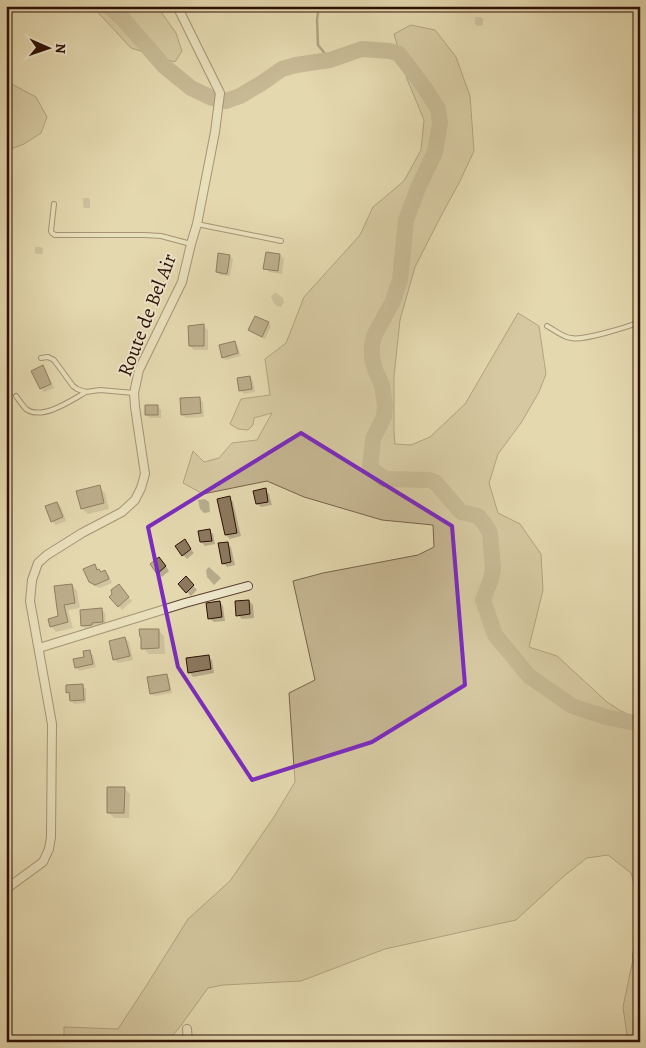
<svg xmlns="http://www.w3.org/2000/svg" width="646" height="1048" font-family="Alegreya,serif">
<rect width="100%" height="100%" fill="#e4d8af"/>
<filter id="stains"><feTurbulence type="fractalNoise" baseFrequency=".004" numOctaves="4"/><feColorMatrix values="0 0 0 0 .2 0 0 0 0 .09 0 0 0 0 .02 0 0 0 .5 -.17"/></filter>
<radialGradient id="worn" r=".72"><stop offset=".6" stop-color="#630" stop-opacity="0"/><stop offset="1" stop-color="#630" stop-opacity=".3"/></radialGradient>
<path fill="#c5b692" stroke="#78624b" d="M92,6H157L176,33L182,51L175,62L131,48Z
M411,25L435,30L456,57L470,96L474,151L460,181L441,216L415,267L400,320L394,376V432L395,444L411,445L430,437L465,404L518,313L539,326L546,374L539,392L521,423L498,454L489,483L498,513L520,524L541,554L543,590L529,647L557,656L607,702L621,711L640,720V906L631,873L608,855L587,858L564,876L516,920L385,949L301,981L223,985L208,988L179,1028L167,1042H64V1027L118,1029L148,983L188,919L230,881L274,817L295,782L289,693L315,680L293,581L323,573L418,555L434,547L433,525L382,520L304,497L267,481L203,494L183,483L193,451L204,462L219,458L232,443L257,440L272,413L254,418L253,425L248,430L238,429L230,424L241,399L270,395L265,359L286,343L304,297L360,235L373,207L404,181L421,150L424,120L407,79L394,34Z
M6,81L36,97L47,117L41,133L24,144L6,151Z
M640,926V1042H628L623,1007Z"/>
<path fill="#0003" d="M475,17H481L483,19V25L477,26L475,24Z
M83,198H89L90,200V208H84L83,206Z
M35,247H41L43,249V254H37L35,253Z
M267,254L280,255L284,259L282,274L269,272L265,268Z
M229,256L233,259L230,276L220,275L217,272Z
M275,292L283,298L284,302L281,307L277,306L273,302L271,297Z
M268,323L271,326L265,339L253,333L250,330Z
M204,326L208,330V350H194L190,346Z
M234,342L237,345L241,356L226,360L223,357Z
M6,356L8,357L10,367L6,368Z
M43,367L46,370L54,388L44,392L41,388Z
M250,377L253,381L255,392L244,394L241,391L239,379Z
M199,398L203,402L204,417L186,418L182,414Z
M157,406L161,410V418H150L146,415Z
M99,487L105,493L109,509L88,514L82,508Z
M265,490L269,494L272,505L261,507L257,504Z
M230,498L233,502L241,536L230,539L226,535Z
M205,499L209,502L210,512L204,513L200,509L198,500Z
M57,503L61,507L66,521L56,525L52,521Z
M209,530L213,534L215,544L205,546L201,542Z
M184,541L194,553L187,559L183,555Z
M227,543L231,547L235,565L227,567L223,563Z
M163,562L169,571L162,577L158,573Z
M94,566L102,573L105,572L109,575L112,583L100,588L94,586L90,582Z
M209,567L221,578L214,585L207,577L206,570Z
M186,578L197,590L191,596L179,584Z
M72,585L77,591L80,608L68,610L73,628L56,632L51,626L59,617L55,587Z
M122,590L132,601L122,610L119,606L113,594Z
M249,601L253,605L254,618L242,619L238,615Z
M220,602L223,606L225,621L214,622L210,619Z
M101,609L105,613L106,625L95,627V628L86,629L82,626Z
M158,630L164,636L165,654H149L143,648L142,638Z
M125,638L129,642L133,660L118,663L114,659Z
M89,651L93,655L96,667L79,671L76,667Z
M208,657L212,660L214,673L193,677L190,673L188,660Z
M166,675L169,678L172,693L154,696L151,693Z
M82,686L86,689V703L74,704L71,700L70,695L67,692Z
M124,788L130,794L129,818H114L108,812Z"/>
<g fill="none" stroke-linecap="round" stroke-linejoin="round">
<path stroke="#755f48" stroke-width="2.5" d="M319,6L317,20L318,45L330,60"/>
<path stroke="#a59475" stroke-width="16" d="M108,6L122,18L164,66L191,88L212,98L226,101L240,96L262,83L282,69L296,65L330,60L362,49L390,51L399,54L424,87L438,109L440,123L435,152L418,188L406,220L400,280L393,301L375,334L372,344V358L376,372L382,385L385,405L384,417L373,439L370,468L385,479L429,480L435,482L461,512L478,516L484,523L490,533L493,569L491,579L483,600L495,635L529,676L572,706L606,717L640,724"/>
</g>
<path fill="#8c785d" stroke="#2c0f04" d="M266,252L280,254L278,271L263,269Z
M218,253L230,255L227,274L216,272Z
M255,316L269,322L262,337L248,330Z
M204,324V346H189L188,326Z
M235,341L238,353L222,358L219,345Z
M43,365L51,384L40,389L31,371Z
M250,376L252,389L239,391L237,378Z
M200,397L201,413L181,415L180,398Z
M145,405H158V415H145Z
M100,485L104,503L81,509L76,491Z
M266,488L268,502L256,504L253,491Z
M230,496L237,533L225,535L217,499Z
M57,502L63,517L51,522L45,506Z
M210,529L212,541L200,542L198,531Z
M185,539L191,549L182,556L175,546Z
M228,542L231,562L222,564L218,543Z
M159,557L166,566L157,574L150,564Z
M95,564L97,570L99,569L101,572L105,570L109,579L95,585L89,582L83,569Z
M186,576L194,585L186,593L178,584Z
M72,584L75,603L64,605L68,622L50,627L48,619L58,616L54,586Z
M119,584L129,597L118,607L109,597L112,594L111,590Z
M249,600L250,614L236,616L235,601Z
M220,601L222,617L208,619L206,603Z
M102,608L103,622L92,623V625L81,626L80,610Z
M139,629H159V648L141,649V637H140Z
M125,637L130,656L113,660L109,641Z
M90,650L93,664L75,668L73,659L84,657L83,651Z
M209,655L211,669L188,673L186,658Z
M167,674L170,690L150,694L147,677Z
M83,684L84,700L70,701L69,692L66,693V685Z
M107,787H125L124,813H107Z"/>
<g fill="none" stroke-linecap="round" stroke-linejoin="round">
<defs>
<path id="service" d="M54,204L51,231L52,233L55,235H144L161,236L191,244
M197,224L281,241
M547,326C555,330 562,337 571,338C583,341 627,327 640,322
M41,358L48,357L54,360L73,386L77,389L86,392L100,390L134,393
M16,396C19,400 23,406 26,409C42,421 72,400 86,392"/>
<path id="minor" d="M39,648L185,603L248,586
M6,889L43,862L49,849L51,837L52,724L30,601L32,580L38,563L47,555L82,533L122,512L135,500L141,488L145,474L135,407L134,393L139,370L182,282L191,244L197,224L215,132L220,93L177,6
M640,946L637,956L640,971
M187,1029L188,1042"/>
</defs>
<use href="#service" stroke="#5a412f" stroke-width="6"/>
<use href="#minor" stroke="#5a412f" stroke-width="10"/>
<use href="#service" stroke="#ede6cb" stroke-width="4"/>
<use href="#minor" stroke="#ede6cb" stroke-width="8"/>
</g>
<path d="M0 0H646V1048H0ZM301,433L452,526L465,685L372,742L252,780L178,667L148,527Z" fill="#e4d8af" fill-opacity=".55" fill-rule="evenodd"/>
<path fill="none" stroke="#7b2cbf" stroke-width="4" stroke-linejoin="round" d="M301,433L452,526L465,685L372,742L252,780L178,667L148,527Z"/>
<g text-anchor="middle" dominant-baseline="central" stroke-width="4" stroke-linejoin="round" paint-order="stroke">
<g font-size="20" fill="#2c0f04" stroke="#ede6cb">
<text transform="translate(147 315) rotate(-69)">Route de Bel Air</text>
</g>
</g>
<rect width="646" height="1048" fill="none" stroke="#e4d8af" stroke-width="25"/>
<rect x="8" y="8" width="631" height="1033" fill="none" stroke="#2c0f04" stroke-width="2.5"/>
<rect x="12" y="12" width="621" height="1023" fill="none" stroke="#2c0f04"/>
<g transform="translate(48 48) rotate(92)" stroke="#ede6cb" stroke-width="4" paint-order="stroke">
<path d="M0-4L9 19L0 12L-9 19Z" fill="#2c0f04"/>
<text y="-8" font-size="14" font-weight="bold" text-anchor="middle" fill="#2c0f04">N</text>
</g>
<rect width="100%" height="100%" filter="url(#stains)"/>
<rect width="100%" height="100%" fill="url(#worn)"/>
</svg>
